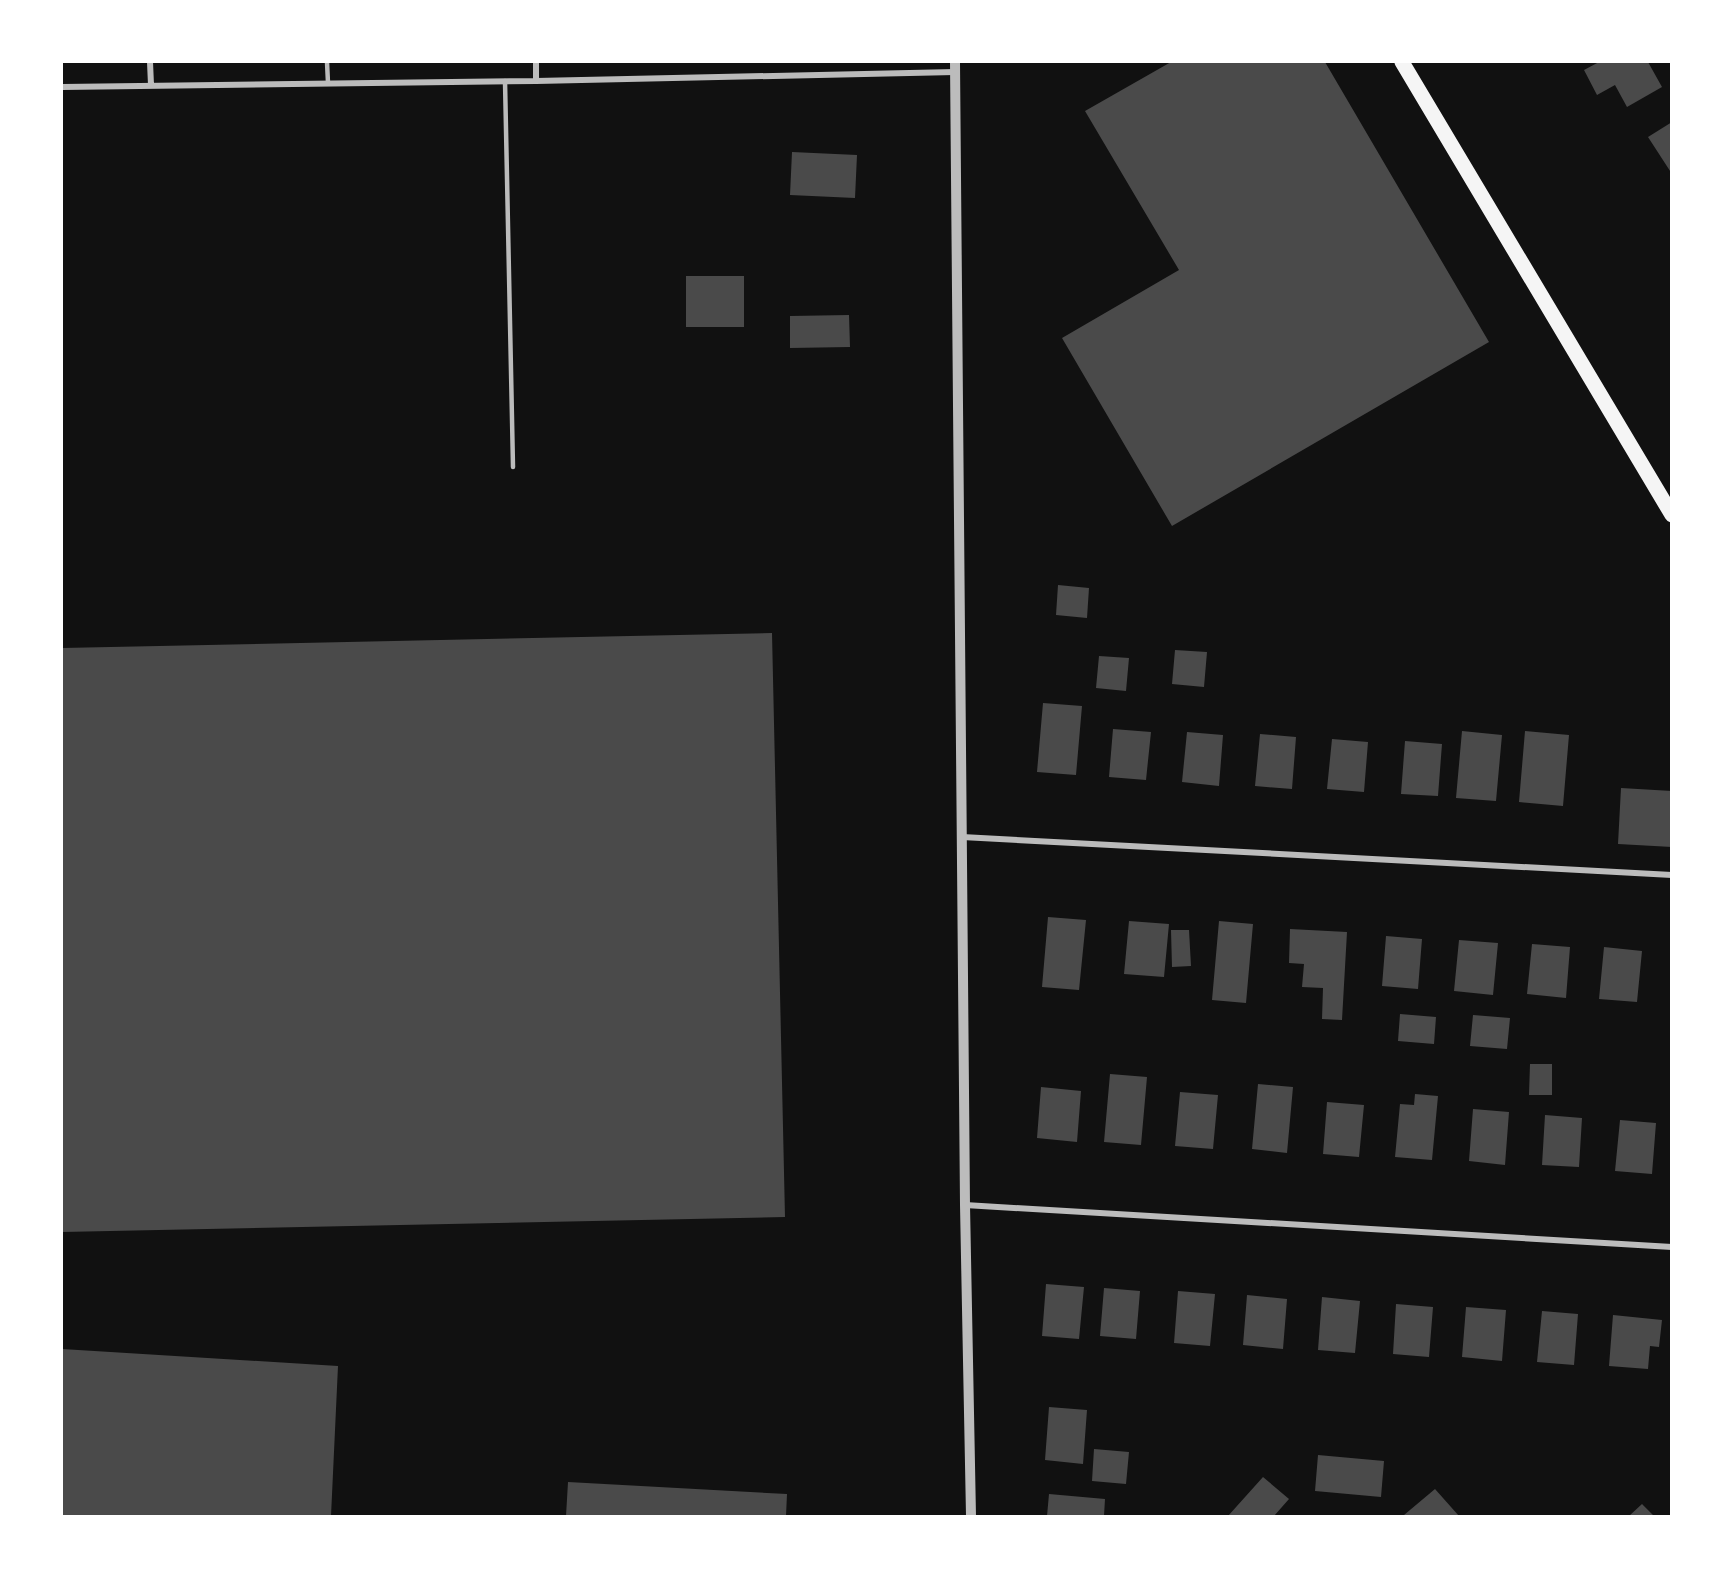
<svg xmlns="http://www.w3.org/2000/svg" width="1733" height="1578" font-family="'PT Sans',sans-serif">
<rect width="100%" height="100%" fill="#111"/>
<path fill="#4a4a4a" d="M1171,62H1325L1489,342L1172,526L1062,338L1179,270L1085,111Z
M1599,62H1648L1662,87L1627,107L1615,85L1597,95L1584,70Z
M1672,122V174L1648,137Z
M792,152L857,155L855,198L790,195Z
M686,276H744V327H686Z
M849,315L850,347L790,348V316Z
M1058,585L1089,588L1087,618L1056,615Z
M772,633L785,1217L62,1232V648Z
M1175,650L1207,652L1204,687L1172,684Z
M1099,656L1129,658L1126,691L1096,688Z
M1043,703L1082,706L1076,775L1037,772Z
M1113,729L1151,732L1146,780L1109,777Z
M1462,731L1502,735L1496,801L1456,798Z
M1525,731L1569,735L1563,806L1519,802Z
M1187,732L1223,735L1219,786L1182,782Z
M1260,734L1296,737L1292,789L1255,786Z
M1332,739L1368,742L1364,792L1327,789Z
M1405,741L1442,744L1438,796L1401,794Z
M1621,788L1672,791V847L1618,844Z
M1048,917L1086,920L1079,990L1042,987Z
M1129,921L1169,924L1164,977L1124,974Z
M1219,921L1253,924L1246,1003L1212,1000Z
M1290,929L1347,932L1342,1020L1322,1019L1323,988L1302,987L1304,964L1289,963Z
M1171,930H1189L1191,966L1172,967Z
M1386,936L1422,939L1418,989L1382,986Z
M1459,940L1498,943L1493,995L1454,991Z
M1532,944L1570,947L1566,998L1527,994Z
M1604,947L1642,951L1637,1002L1599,999Z
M1400,1014L1436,1017L1434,1044L1398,1041Z
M1473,1015L1510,1018L1507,1049L1470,1046Z
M1530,1064H1552V1095H1529Z
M1110,1074L1147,1077L1141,1145L1104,1142Z
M1258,1084L1293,1087L1287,1153L1252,1149Z
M1041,1087L1081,1091L1077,1142L1037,1138Z
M1180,1092L1218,1095L1213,1149L1175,1146Z
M1415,1094L1438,1096L1432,1160L1395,1157L1400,1104L1414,1105Z
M1327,1102L1364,1105L1359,1157L1323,1154Z
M1473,1109L1509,1112L1505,1165L1469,1161Z
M1545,1115L1582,1118L1579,1167L1542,1165Z
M1620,1120L1656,1123L1652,1174L1615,1171Z
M1046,1284L1084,1287L1079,1339L1042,1336Z
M1104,1288L1140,1291L1136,1339L1100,1336Z
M1178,1291L1215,1294L1210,1346L1174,1343Z
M1247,1295L1287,1299L1283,1349L1243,1345Z
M1322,1297L1360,1301L1355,1353L1318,1350Z
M1396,1304L1433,1307L1429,1357L1393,1354Z
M1466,1307L1506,1310L1502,1361L1462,1357Z
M1542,1311L1578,1314L1574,1365L1537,1362Z
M1613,1315L1662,1320L1659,1347L1650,1346L1648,1369L1609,1366Z
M62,1349L338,1366L331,1516H62Z
M1049,1407L1087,1410L1083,1464L1045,1460Z
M1094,1449L1129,1452L1126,1484L1092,1481Z
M1318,1455L1384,1461L1381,1497L1315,1491Z
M1263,1477L1289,1499L1274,1516H1228Z
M568,1482L787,1494L786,1516H566Z
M1435,1489L1459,1516H1406L1404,1515Z
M1049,1494L1105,1499L1104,1516H1047Z
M1642,1504L1654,1516H1629Z"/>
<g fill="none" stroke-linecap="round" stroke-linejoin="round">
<path stroke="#bcbcbc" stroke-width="4.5" d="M327,62L328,83
M505,81L513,467"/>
<path stroke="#bcbcbc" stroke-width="6" d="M150,62L151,85
M536,62V81
M62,87L536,81L955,72
M962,837L1672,875
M965,1205L1672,1247"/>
<path stroke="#bcbcbc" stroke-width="10" d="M955,62L965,1205L971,1516"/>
<path stroke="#f5f5f5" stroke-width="15" d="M1402,62L1672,515"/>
</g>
<rect width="1733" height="1578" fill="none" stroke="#ffffff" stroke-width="126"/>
</svg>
